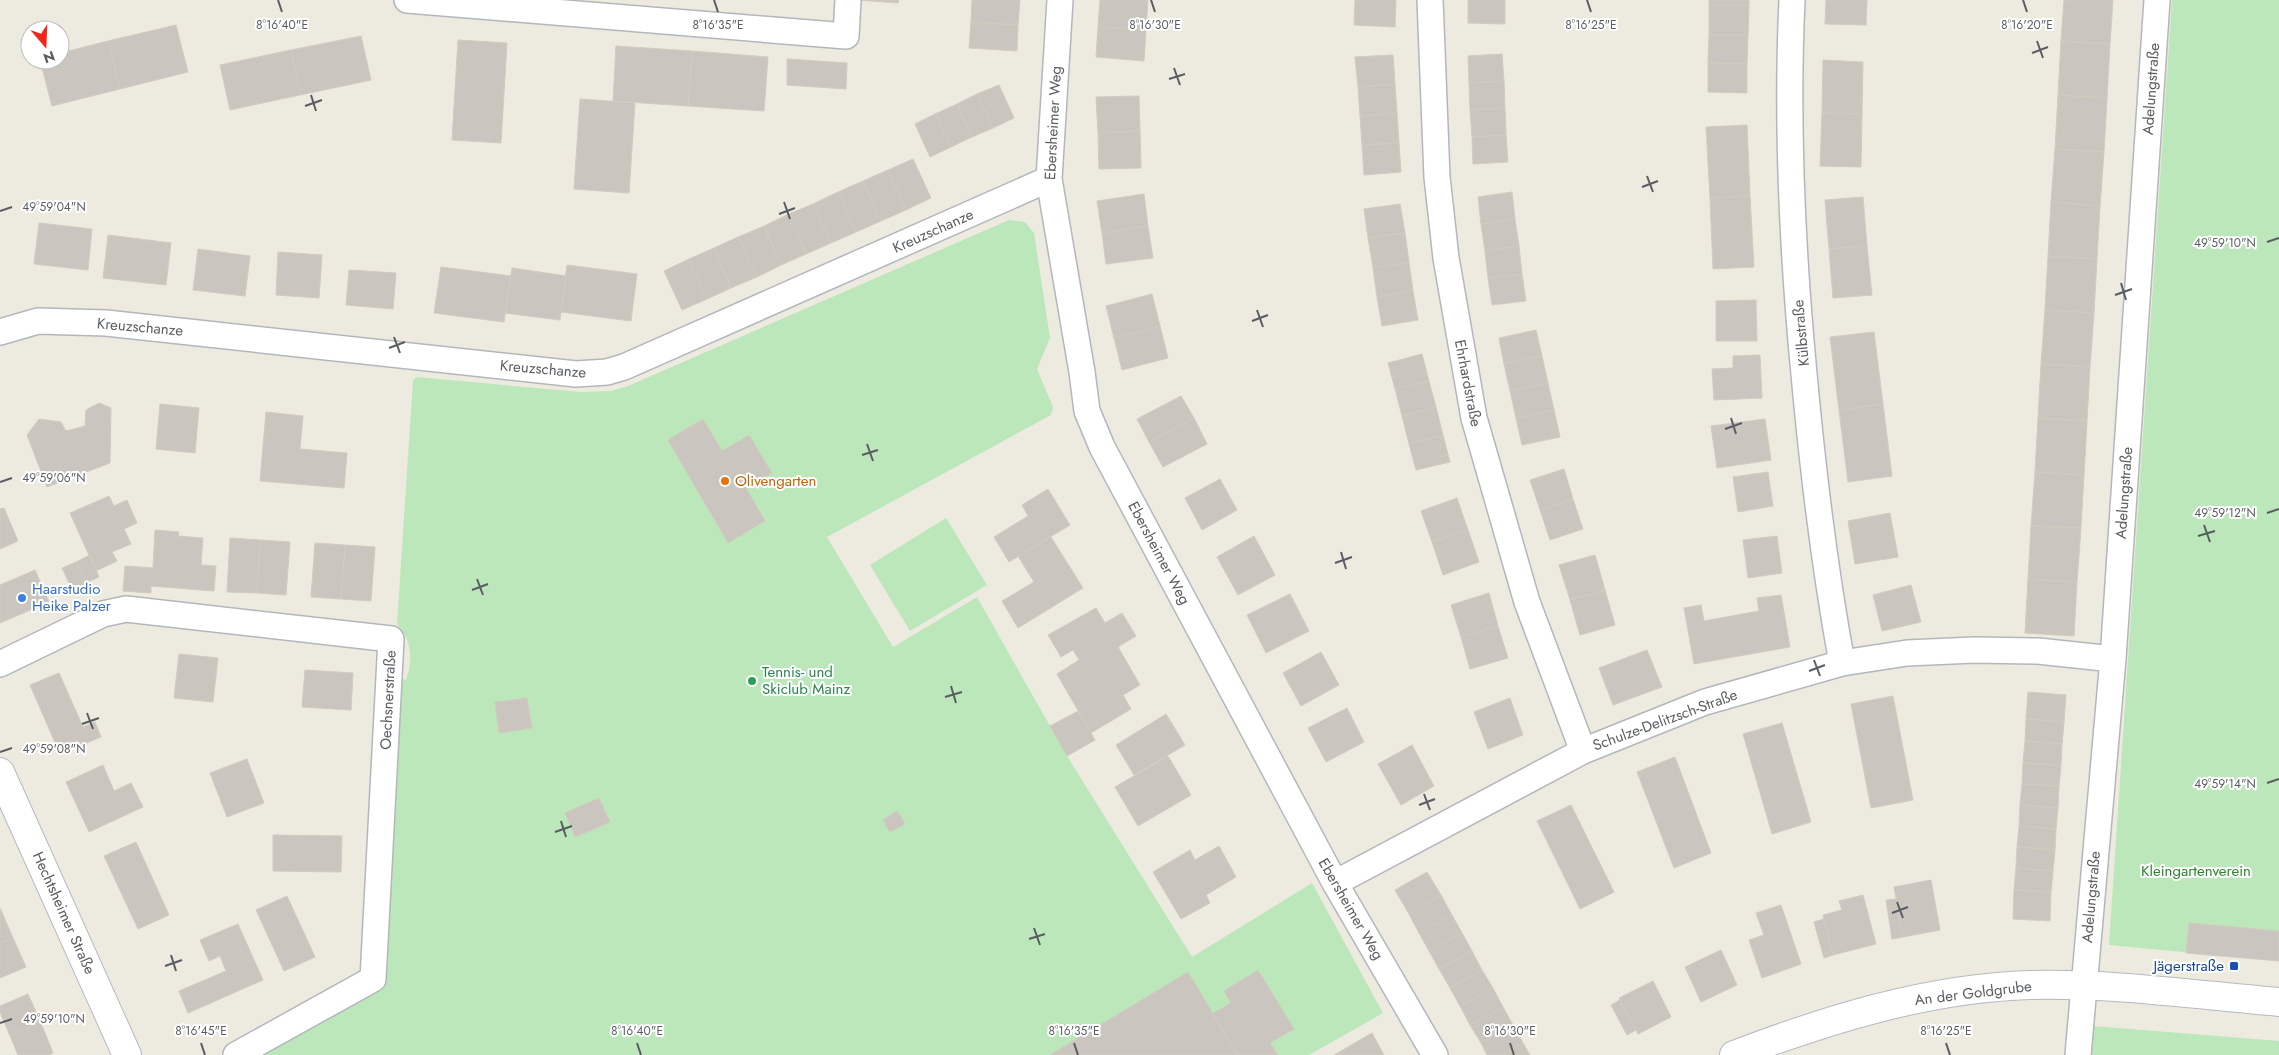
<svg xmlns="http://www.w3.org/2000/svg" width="2279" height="1055" font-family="Jost,sans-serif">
<rect width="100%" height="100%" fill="#edeae0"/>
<path fill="#bce7ba" d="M2172,0H2279V961L2109,945Z
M1009,220L1025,222L1034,233L1050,338L1037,369L1053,407L1051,415L827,537L893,647L977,597L1067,756L1192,957L1312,883L1383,1013L1309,1055H260L382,975L402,679L406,680C413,660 412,640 397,624L413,381L416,377L580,392L611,391L628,386Z
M946,518L987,585L910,631L870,565Z
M2093,1026L2279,1041V1055H2092Z"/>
<path fill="#cac6bf" stroke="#d2cbbe" d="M858,0H899L898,3Z
M972,0H1020L1018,25L971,22Z
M1100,0H1148L1146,30L1098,27Z
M1355,0H1396L1395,27L1354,25Z
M1468,0H1505V24L1468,23Z
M1709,0H1749V6H1709Z
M1826,0H1867L1866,25L1825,24Z
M2064,0H2113L2110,44L2061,41Z
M1709,6H1749L1748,35H1709Z
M971,22L1018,25L1017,51L969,48Z
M176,25L188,72L120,89L108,41Z
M1098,27L1146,30L1144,61L1096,57Z
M1709,35H1748L1747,64L1708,63Z
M361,36L371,80L300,95L291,50Z
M458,40L507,43L501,143L452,140Z
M108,41L120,89L52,106L40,60H60V53Z
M2061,41L2110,44L2107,98L2058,95Z
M616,46L692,51L688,106L613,101Z
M291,50L300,95L230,110L220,65Z
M692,51L768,57L764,111L688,106Z
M1502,54L1504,81L1469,83L1468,56Z
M1393,55L1395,84L1358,87L1355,57Z
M787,59L847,63L846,89L787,85Z
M1823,60L1863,62L1862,114L1822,113Z
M1708,63L1747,64V93L1708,92Z
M1504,81L1505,108L1470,110L1469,83Z
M1395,84L1397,113L1360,116L1358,87Z
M999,85L1014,118L993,128L977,94Z
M977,94L993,128L972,137L957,104Z
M2058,95L2107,98L2104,152L2055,149Z
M1139,96L1140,131L1098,133L1096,97Z
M580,99L635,103L629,193L574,189Z
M957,104L972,137L951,147L935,114Z
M1505,108L1506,135L1472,137L1470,110Z
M1397,113L1399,143L1362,145L1360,116Z
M1822,113L1862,114L1861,167L1820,166Z
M935,114L951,147L930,157L915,124Z
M1747,125L1750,196L1710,198L1706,127Z
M1140,131L1141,168L1099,169L1098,133Z
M1506,135L1508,162L1473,164L1472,137Z
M1399,143L1401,172L1364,175L1362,145Z
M2055,149L2104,152L2100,206L2051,202Z
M913,159L931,198L906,210L888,170Z
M888,170L906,210L881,221L863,181Z
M863,181L881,221L856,232L838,192Z
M838,192L856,232L831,243L813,204Z
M1512,192L1515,219L1481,224L1478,197Z
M1144,194L1148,226L1102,233L1097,201Z
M1750,196L1754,267L1713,269L1710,198Z
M1863,197L1867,246L1829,249L1825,200Z
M2051,202L2100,206L2097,259L2048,256Z
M813,204L831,243L806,254L789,214Z
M1400,204L1405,233L1368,238L1364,209Z
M789,214L806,254L781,265L764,226Z
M1515,219L1519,246L1485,251L1481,224Z
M39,223L92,229L88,270L34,264Z
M764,226L781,265L757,277L738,237Z
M1148,226L1153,258L1106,264L1102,233Z
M1405,233L1409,262L1373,268L1368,238Z
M108,235L171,243L166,285L103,278Z
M738,237L757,277L731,288L714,248Z
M1519,246L1522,274L1488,278L1485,251Z
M1867,246L1872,295L1833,298L1829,249Z
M714,248L731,288L707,299L689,259Z
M198,249L250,256L245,296L193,290Z
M278,252L322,255L319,298L276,295Z
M2048,256L2097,259L2094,313L2045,310Z
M689,259L707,299L682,310L664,271Z
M1409,262L1413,291L1377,297L1373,268Z
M567,265L637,274L631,321L561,312Z
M441,267L511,276L504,322L434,313Z
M512,268L566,276L560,320L505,313Z
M349,270L396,273L393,309L346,305Z
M1522,274L1526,301L1492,305L1488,278Z
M1413,291L1418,320L1382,326L1377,297Z
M1152,294L1160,326L1114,338L1106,306Z
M1756,300L1757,341H1716V301Z
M2045,310L2094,313L2090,367L2041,364Z
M1160,326L1168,358L1122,370L1114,338Z
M1536,330L1542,356L1504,364L1499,338Z
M1874,332L1883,404L1839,410L1830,337Z
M1422,354L1429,381L1395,389L1388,363Z
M1760,355L1762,398L1714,400L1712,369L1733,368V356Z
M1542,356L1548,383L1510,391L1504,364Z
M2041,364L2090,367L2087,421L2038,418Z
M1429,381L1436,407L1402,416L1395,389Z
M1548,383L1554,410L1516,418L1510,391Z
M1181,396L1194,418L1149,442L1137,419Z
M99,403L111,408L110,463L47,487L27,435L39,419L61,422L66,431L85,426L86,410Z
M160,404L199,408L195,453L156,449Z
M1883,404L1892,476L1848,482L1839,410Z
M1436,407L1443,435L1409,444L1402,416Z
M1554,410L1560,437L1522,445L1516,418Z
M266,412L303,416L300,449L347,453L344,488L260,481Z
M1194,418L1207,444L1163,467L1149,442Z
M2038,418L2087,421L2084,475L2035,472Z
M703,419L722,451L749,435L772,473L746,488L765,521L728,543L668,440Z
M1765,419L1771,460L1717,468L1711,426Z
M1443,435L1450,462L1416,470L1409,444Z
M1564,469L1573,499L1540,510L1530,480Z
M1768,472L1773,506L1738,512L1733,477Z
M2035,472L2084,475L2081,528L2031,526Z
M1220,479L1237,510L1202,530L1185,498Z
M1048,489L1070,525L1009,562L994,537L1028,516L1022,505Z
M109,496L114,506L127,500L137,523L124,529L131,544L112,552L117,561L96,571L70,513Z
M1457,498L1468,530L1432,542L1421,511Z
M1573,499L1583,529L1550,540L1540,510Z
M4,508L18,541L0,549V509Z
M1890,513L1898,557L1855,564L1848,521Z
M2031,526L2081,528L2077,582L2028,579Z
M155,530L179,532L178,536L203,538L201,565L216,566L214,591L151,586V593L123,591L125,566L153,568Z
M1468,530L1479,562L1443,575L1432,542Z
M1254,536L1275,575L1238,595L1217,557Z
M1777,536L1782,573L1748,578L1743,540Z
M1051,537L1083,588L1018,628L1002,601L1034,582L1018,556Z
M230,538L260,540L257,593L227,592Z
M260,540L290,542L286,595L257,593Z
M315,543L345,545L341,599L311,597Z
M345,545L375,547L371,601L341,599Z
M90,555L99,577L86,583L76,562Z
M1595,555L1605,590L1570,600L1559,565Z
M76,562L86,583L72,589L62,568Z
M35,570L49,602L0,623V585Z
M2028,579L2077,582L2074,636L2025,633Z
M1911,585L1921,622L1882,631L1873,595Z
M1605,590L1615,625L1580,635L1570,600Z
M1489,593L1498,626L1461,637L1451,605Z
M1290,594L1309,631L1266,653L1247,615Z
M1781,595L1790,647L1694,664L1684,608L1701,605L1704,621L1759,611L1757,598Z
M1096,608L1105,623L1122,613L1136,636L1118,647L1140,685L1123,695L1131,709L1091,733L1057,674L1079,660L1073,650L1061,657L1048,635Z
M1498,626L1508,658L1470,669L1461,637Z
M1647,650L1662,687L1613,705L1599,668Z
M1321,652L1339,685L1301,706L1283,673Z
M179,654L218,658L213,702L174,698Z
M305,670L353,673L351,710L302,707Z
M59,673L83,727L95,722L101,737L60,754L30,685Z
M2028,692L2066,695L2064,722L2026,719Z
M1893,696L1913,800L1871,808L1851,704Z
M527,698L532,728L499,733L495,702Z
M1510,698L1523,735L1488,749L1474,712Z
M1347,708L1364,742L1326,762L1308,728Z
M1078,711L1095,740L1067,756L1050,726Z
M1166,714L1185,745L1134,775L1116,745Z
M2026,719L2064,722L2062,744L2025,741Z
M1782,723L1811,822L1772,834L1743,734Z
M2025,741L2062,744L2061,765L2023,763Z
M1412,745L1434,786L1401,805L1378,764Z
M1168,756L1191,795L1138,826L1115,787Z
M1675,757L1711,853L1674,868L1637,772Z
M247,759L264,803L227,817L210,773Z
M2023,763L2061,765L2059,786L2022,784Z
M103,765L114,791L131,783L143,807L89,832L66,782Z
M2022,784L2059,786L2058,808L2020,805Z
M599,798L610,822L575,837L565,813Z
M1571,805L1614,892L1580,909L1537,821Z
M2020,805L2058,808L2056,829L2019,826Z
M897,811L905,824L890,832L883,820Z
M2019,826L2056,829L2055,850L2017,847Z
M273,835L342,836L341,872L273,871Z
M136,842L169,915L138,929L104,856Z
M1219,846L1236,877L1206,895L1210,903L1181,919L1153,872L1190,850L1195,860Z
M2017,847L2055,850L2053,871L2016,868Z
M2016,868L2053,871L2051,892L2014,890Z
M1427,872L1441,895L1409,914L1395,890Z
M1931,880L1940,930L1903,937L1894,887Z
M2014,890L2051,892L2050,921L2013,919Z
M1441,895L1452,915L1419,933L1409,914Z
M1863,895L1876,944L1833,955L1823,915L1842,910L1839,901Z
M287,896L315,957L284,971L256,910Z
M1896,899L1903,937L1892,939L1886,900Z
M1781,905L1801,964L1762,978L1749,940L1764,935L1756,913Z
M0,908L13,938L0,943Z
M1452,915L1462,933L1429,951L1419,933Z
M1824,919L1833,955L1824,958L1814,922Z
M2189,923L2279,931V961L2186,953Z
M238,924L263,980L188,1013L179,991L226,971L220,956L209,961L200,940Z
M1462,933L1472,951L1439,969L1429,951Z
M13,938L26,967L0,978V943Z
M1721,950L1737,985L1701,1002L1685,967Z
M1472,951L1482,970L1450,988L1439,969Z
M1258,970L1294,1029L1270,1043L1278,1055H1238L1212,1014L1231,1003L1224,991Z
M1482,970L1493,988L1460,1006L1450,988Z
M1188,972L1238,1055H1050Z
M1653,981L1671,1017L1638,1034L1619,998Z
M1493,988L1503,1007L1470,1025L1460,1006Z
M28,994L41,1023L10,1036L0,1012V1006Z
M1620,1000L1636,1030L1627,1035L1611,1005Z
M1503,1007L1513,1025L1481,1043L1470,1025Z
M41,1023L53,1053L49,1055H18L10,1036Z
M1513,1025L1523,1043L1502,1055H1487L1481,1043Z
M1372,1033L1384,1055H1334Z
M1523,1043L1530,1055H1502Z"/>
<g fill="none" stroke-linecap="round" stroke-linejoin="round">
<defs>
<path id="street" d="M407,0L846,36L848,0
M1060,0L1049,179L1082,372L1087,411L1102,447L1335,883L1435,1055
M1430,0L1437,177L1446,258L1474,418L1527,602L1583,751
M1792,0C1786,127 1792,248 1804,374C1813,473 1824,565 1842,663
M0,332L38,321L106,323L576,374L607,372L624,367L1049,179
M0,664L103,614L126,609L391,639L373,979L236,1055
M1335,883L1583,751L1705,702L1842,663L1907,653L1974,650L2038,651L2113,659
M2078,1055L2113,659L2157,0"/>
<path id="secondary" d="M0,772L127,1055
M1734,1055C1829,1019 1929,988 2030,985C2113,983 2197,995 2279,1002"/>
</defs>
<use href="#street" stroke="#b3b7bc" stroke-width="28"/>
<use href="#secondary" stroke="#b6bac0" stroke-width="30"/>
<use href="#street" stroke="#fff" stroke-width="25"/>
<use href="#secondary" stroke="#fff" stroke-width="28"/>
</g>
<path fill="none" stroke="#595d62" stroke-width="2" d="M278,0L282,12M714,0L718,12M1151,0L1155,12M1587,0L1591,12M2023,0L2027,12M2037,41L2043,58M2032,53L2048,47M1174,68L1180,85M1169,79L1185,74M311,95L316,111M305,106L322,100M1647,176L1653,192M1642,187L1658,181M784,202L790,219M0,211L12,207M779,214L795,208M2267,242L2279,238M2121,283L2126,300M2115,295L2132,289M1257,310L1263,327M1252,321L1268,315M394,337L400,353M389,348L405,342M1731,418L1736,434M1725,429L1742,423M867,444L873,461M862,455L878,450M0,482L12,478M2267,513L2279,509M2204,525L2210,542M2198,536L2215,531M1341,552L1346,569M1335,563L1352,557M477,579L483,595M472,590L488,584M1814,660L1820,676M1809,671L1825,665M951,686L956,703M945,697L962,692M87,713L93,729M82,724L99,718M0,752L12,748M2267,783L2279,779M1424,794L1430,810M1419,805L1435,799M561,821L566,837M555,832L572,826M1897,902L1903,918M1892,913L1908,907M1034,928L1040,945M1029,939L1045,934M171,955L176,971M165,966L182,960M0,1023L12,1019M201,1043L205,1055M637,1043L641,1055M1074,1043L1078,1055M1510,1043L1514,1055M1946,1043L1950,1055"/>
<circle fill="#e8710a" stroke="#fff" stroke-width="2" cx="725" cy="481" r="5"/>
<circle fill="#3f7fe0" stroke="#fff" stroke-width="2" cx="22" cy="598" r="5"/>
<circle fill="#2e9e5b" stroke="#fff" stroke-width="2" cx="752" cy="681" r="5"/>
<rect fill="#1a4fb4" stroke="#fff" stroke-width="2" x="2229" y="961" width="10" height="10" rx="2.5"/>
<g text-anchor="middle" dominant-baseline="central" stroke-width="4" stroke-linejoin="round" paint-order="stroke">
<g font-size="15" fill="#595d62" stroke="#fff">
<text transform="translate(2151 89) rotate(-86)">Adelungstraße</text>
<text transform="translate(1053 123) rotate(-87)">Ebersheimer Weg</text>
<text transform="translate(933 231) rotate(-24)">Kreuzschanze</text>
<text transform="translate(140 327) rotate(5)">Kreuzschanze</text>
<text transform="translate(1801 333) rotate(-95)">Külbstraße</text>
<text transform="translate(543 369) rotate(5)">Kreuzschanze</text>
<text transform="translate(1468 383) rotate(79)">Ehrhardstraße</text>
<text transform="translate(2124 493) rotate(-86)">Adelungstraße</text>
<text transform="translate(1159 553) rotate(62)">Ebersheimer Weg</text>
<text transform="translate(388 700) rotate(-87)">Oechsnerstraße</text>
<text transform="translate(1665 720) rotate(-20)">Schulze-Delitzsch-Straße</text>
<text transform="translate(2091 897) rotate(-85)">Adelungstraße</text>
<text transform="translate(1351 909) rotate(60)">Ebersheimer Weg</text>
<text transform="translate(64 913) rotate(66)">Hechtsheimer Straße</text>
<text transform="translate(1973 993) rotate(-7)">An der Goldgrube</text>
</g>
<g font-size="15" fill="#c56008" stroke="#fff" text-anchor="start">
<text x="735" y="481">Olivengarten</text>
</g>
<g font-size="15" fill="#366cbe" stroke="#fff" text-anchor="start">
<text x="32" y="589">Haarstudio<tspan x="32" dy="17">Heike Palzer</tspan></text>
</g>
<g font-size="15" fill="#27864d" stroke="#fff" text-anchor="start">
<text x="762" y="672">Tennis- und<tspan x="762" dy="17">Skiclub Mainz</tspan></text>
</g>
<g font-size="15" fill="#2e842e" stroke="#fff">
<text x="2196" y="871">Kleingartenverein</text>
</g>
<g font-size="15" fill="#164399" stroke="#fff" text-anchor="end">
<text x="2224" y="966">Jägerstraße</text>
</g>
</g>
<g font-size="12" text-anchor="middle" fill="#595d62" stroke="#fff" stroke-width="4" stroke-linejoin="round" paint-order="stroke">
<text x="282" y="29">8°16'40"E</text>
<text x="718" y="29">8°16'35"E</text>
<text x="1155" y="29">8°16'30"E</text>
<text x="1591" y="29">8°16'25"E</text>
<text x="2027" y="29">8°16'20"E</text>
<text x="54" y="211">49°59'04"N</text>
<text x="2225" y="247">49°59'10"N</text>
<text x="54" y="482">49°59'06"N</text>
<text x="2225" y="517">49°59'12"N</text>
<text x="54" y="753">49°59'08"N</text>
<text x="2225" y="788">49°59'14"N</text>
<text x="54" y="1023">49°59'10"N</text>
<text x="201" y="1035">8°16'45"E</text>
<text x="637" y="1035">8°16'40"E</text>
<text x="1074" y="1035">8°16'35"E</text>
<text x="1510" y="1035">8°16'30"E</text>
<text x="1946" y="1035">8°16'25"E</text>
</g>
<g transform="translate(45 45) rotate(161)"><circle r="24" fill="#ffffff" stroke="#bdbec0"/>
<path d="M0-4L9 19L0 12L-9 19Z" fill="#f5241d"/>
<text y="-8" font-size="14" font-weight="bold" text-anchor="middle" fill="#595d62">N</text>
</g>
</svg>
